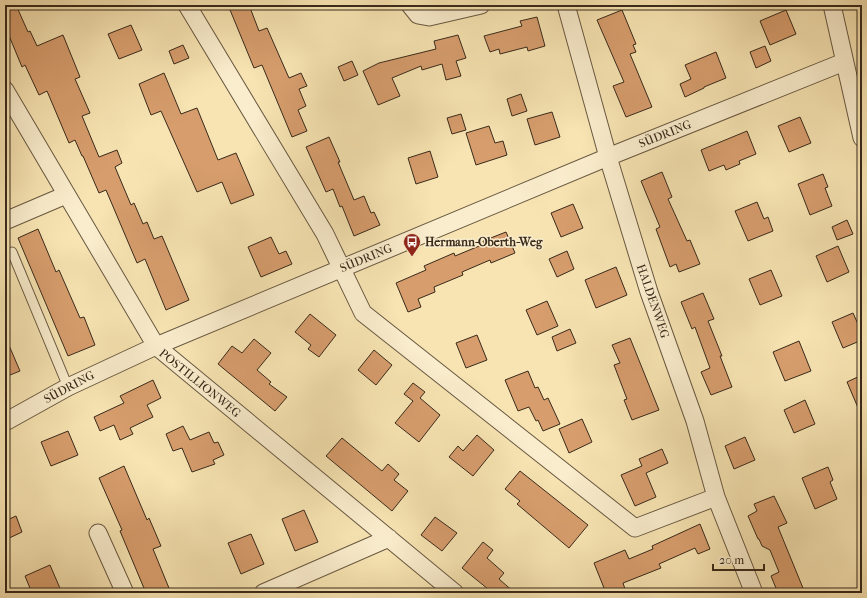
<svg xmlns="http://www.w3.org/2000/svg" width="867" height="598" font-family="'IM FELL French Canon',serif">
<rect width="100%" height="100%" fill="#f7e4b2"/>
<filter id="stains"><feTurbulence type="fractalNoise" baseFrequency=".005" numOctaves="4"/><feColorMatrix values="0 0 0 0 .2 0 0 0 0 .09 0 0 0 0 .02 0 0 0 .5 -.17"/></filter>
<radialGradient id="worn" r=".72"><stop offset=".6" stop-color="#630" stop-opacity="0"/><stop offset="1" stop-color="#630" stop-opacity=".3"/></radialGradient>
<path fill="#d79d6d" stroke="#382a1b" d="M5,5H16L28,32L30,31L37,46L63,35L80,77L75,79L90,113L82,116L99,157L117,150L122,163L115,167L131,205L134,203L143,224L147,222L154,239L162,236L189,300L166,310L145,259L137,263L106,190L99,193L83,156H82L75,140L69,143L47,91L39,95L25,65L22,67L5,26Z
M228,5H249L259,31L267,28L289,78L301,73L307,86L299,89L306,106L298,110L307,131L292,137L262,65L254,68Z
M622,10L636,44L633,45L636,52L630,54L652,107L626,117L613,86L624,82L597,20Z
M786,10L796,34L770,45L760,21Z
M537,17L545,46L528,51L527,47L500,54L499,49L490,52L484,36L522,26L520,21Z
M131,25L142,50L119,59L108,34Z
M458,35L466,58L456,61L461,76L446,80L442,64L422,70L421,66L392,78L400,96L378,105L363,71L379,63L436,49L434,41Z
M183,45L189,58L174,64L169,51Z
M765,46L771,61L756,68L750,52Z
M716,52L726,78L704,87V88L685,97L680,84L691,79L685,65Z
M352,61L358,75L344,81L338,67Z
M164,73L181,114L197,108L218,160L236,153L254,195L231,204L222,182L197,192L161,111L151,115L139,84Z
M521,94L527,111L512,116L507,99Z
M552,112L560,137L535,145L527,119Z
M461,114L466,130L452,134L447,118Z
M800,117L811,143L789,152L778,126Z
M489,126L495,143L503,141L507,155L476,165L466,133Z
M747,131L756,154L739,161L740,164L726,170L724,165L709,171L701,150Z
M329,137L340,162H338L354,200L364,196L371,213L374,212L380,225L354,236L342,206L340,207L333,189L326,192L306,147Z
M430,151L438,177L416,184L408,158Z
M662,172L672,197L668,199L687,241L690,240L700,264L679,272L676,264L670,267L656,229L660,227L641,181Z
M823,174L828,187L825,188L832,206L810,215L798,184Z
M757,202L764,219L768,217L773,231L748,241L735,211Z
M573,204L583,228L561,237L551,213Z
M847,220L853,234L837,240L832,227Z
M38,229L56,272L59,270L80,318L84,317L95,345L68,356L18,238Z
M506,232L515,253L491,263L490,260L462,272L463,275L434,287L435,292L418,299L421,307L408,312L396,283L426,270L424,266L454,253L455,256L484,244L483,241Z
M271,237L279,254L286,251L292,264L261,277L248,247Z
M838,246L849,272L827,282L816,256Z
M567,251L574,269L557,277L549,259Z
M616,267L627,295L596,308L585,280Z
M771,270L782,296L760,305L749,279Z
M703,293L714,319L708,321L722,356H720L732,387L711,395L701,372L710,368L695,327L692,329L681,302Z
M547,301L558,326L537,335L526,310Z
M853,313L862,333V340L843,348L832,322Z
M310,314L336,335L319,357L308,349L311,345L295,332Z
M570,329L576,343L557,351L552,337Z
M477,335L487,360L466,368L456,343Z
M5,336L20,371L5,377Z
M630,338L659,410L632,420L624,400L627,399L614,365L620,363L612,345Z
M254,339L271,353L257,370L271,382L269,384L287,397L275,411L218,364L232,346L242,353Z
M799,341L811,371L785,381L773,352Z
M374,350L392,365L376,385L358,370Z
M528,371L535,388L538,387L544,400L548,398L560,424L543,431L538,420L536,421L529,407L518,411L505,380Z
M862,375V417L847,382Z
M153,380L161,398L147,405L153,417L130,428L133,434L120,440L114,425L100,431L94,417L124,403L120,396Z
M413,383L425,392L420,398L440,415L419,442L395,423L413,401L404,394Z
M805,400L815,424L794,433L784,410Z
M582,419L592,442L569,453L559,429Z
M183,426L190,440L209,432L214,443L218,442L224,455L213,460L215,464L192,472L182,448L173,451L166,434Z
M68,431L78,455L51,466L41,442Z
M477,435L494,450L473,476L449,457L458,446L463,451Z
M745,437L755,460L734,469L725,446Z
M342,438L382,471L388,464L399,474L394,480L408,491L392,511L326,456Z
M662,449L668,463L646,473L656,497L635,506L621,475L642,466L639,459Z
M124,466L147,520L149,518L161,546L153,549L171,593H146L120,531L122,530L99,478Z
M828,467L833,480L830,482L837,499L815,509L802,478Z
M520,471L588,525L569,548L517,504L520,501L505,489Z
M774,496L787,523L778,527L805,593H778L771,576L779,572L770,550L762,546L759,539H758L748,516L757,511L754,504Z
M304,510L318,542L295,551L282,519Z
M16,516L22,532L5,540V521Z
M435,517L457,533L442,551L421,535Z
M700,524L710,549L698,554L695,548L659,564L661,568L623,583L625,589L616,593H606L594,563L625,550L629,559L653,549L652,546Z
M251,534L264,564L241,574L228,543Z
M483,542L493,550L487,558L504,573L499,579L515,593H493L462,568Z
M50,565L62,593H32L25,576Z"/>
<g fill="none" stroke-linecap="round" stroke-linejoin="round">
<defs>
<path id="service" d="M12,252L68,387"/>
<path id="minor" d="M187,5L325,234L363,313L635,528L716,497
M410,5L418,15L429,17L481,5
M566,5L608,157L649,292L695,421L716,497L754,593
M832,5L862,138
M5,90L156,346L455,593
M5,221L66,195
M5,422L68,387L156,346L608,157L844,62
M98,533L125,593
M263,593L389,538"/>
</defs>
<use href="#service" stroke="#685841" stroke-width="11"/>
<use href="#minor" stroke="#685841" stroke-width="19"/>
<use href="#service" stroke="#faedcd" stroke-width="9"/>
<use href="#minor" stroke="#faedcd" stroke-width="17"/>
</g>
<defs>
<symbol id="bus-pin" viewBox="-11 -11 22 30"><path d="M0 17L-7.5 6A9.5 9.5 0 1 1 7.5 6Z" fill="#8f2418" stroke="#faedcd"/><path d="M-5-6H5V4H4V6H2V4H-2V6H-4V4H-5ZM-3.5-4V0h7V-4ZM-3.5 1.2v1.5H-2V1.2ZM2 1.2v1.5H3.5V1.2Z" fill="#fff"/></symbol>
</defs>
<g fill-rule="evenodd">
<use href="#bus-pin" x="402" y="232" width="20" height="27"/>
</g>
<g text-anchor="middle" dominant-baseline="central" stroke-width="3" stroke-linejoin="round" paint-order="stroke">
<g font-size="12" fill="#382a1b" stroke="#faedcd">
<text transform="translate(665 134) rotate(-22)">SÜDRING</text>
<text transform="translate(366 258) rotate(-23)">SÜDRING</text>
<text transform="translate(653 301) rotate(71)">HALDENWEG</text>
<text transform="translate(200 383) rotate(39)">POSTILLIONWEG</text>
<text transform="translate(69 387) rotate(-28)">SÜDRING</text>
</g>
<g font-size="12" font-weight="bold" fill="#382a1b" stroke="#faedcd" text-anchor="start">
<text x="425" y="242">Hermann-Oberth-Weg</text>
</g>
</g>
<rect width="867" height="598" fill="none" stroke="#f7e4b2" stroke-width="20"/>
<rect x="6" y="6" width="855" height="586" fill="none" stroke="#382a1b" stroke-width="2"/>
<rect x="10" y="10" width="847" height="578" fill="none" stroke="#382a1b"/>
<path d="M713 564v6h51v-6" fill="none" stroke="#382a1b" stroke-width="2"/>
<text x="719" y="564" font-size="12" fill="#382a1b" stroke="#faedcd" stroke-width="3" paint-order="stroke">20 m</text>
<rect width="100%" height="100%" filter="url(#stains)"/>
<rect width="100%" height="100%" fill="url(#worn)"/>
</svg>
